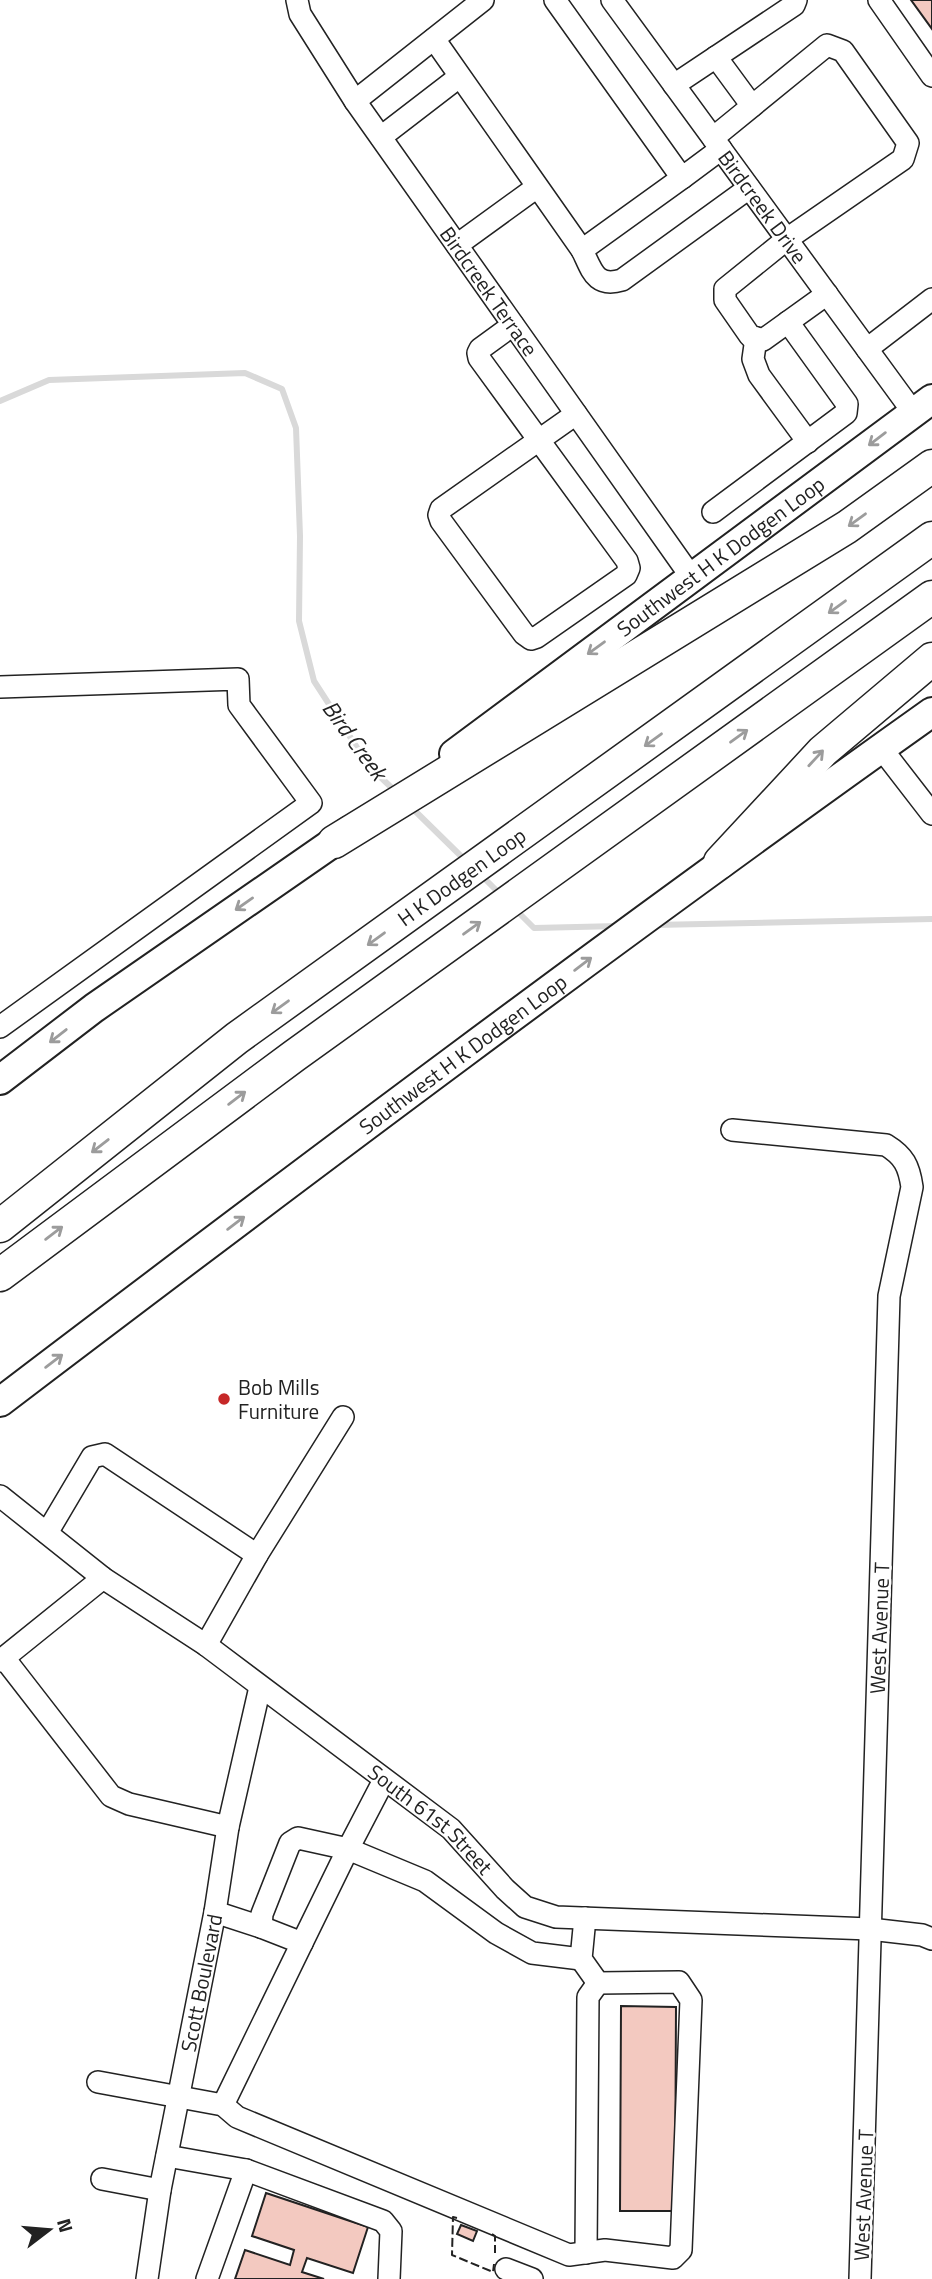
<svg xmlns="http://www.w3.org/2000/svg" width="932" height="2279" font-family="'Titillium Web',sans-serif">
<rect width="100%" height="100%" fill="#fff"/>
<g fill="none" stroke-linecap="round" stroke-linejoin="round">
<path stroke="#d9d9d9" stroke-width="6" d="M0,401L49,380L245,373L282,389L296,428L300,536L299,621L314,681L369,766L397,793
M410,806L467,862
M480,874L502,896
M515,909L534,928L619,926
M654,925L932,919"/>
</g>
<path fill="#f3c9c0" stroke="#222" stroke-width="2" d="M911,0H932V29Z
M621,2006L676,2007L675,2211H620Z
M266,2193L368,2227L353,2273L307,2258L302,2272L324,2279H235L245,2250L290,2265L294,2250L252,2236Z
M461,2225L477,2231L473,2241L457,2234Z"/>
<g fill="none" stroke-linecap="round" stroke-linejoin="round">
<defs>
<g id="minor">
<path id="s1" d="M297,0L300,14L355,101L692,578"/>
<path d="M555,0L682,178L721,149"/>
<path id="s2" d="M612,0L913,412"/>
<path d="M879,0L932,76"/>
<path d="M434,39L582,250C592,270 595,288 622,280L749,188"/>
<path d="M716,57L752,106"/>
<path d="M674,85L794,5L796,0"/>
<path d="M355,101L483,0"/>
<path d="M381,137L459,77"/>
<path d="M713,138L827,45L843,51L908,143L903,159L787,239L725,289V300L750,336L763,340L827,294"/>
<path d="M457,245L537,187"/>
<path d="M582,250L682,178"/>
<path d="M513,325L480,349L478,353L479,358L627,561L629,568L626,575L537,637L531,639L524,634L441,521L439,515L441,509L576,414"/>
<path d="M756,338L753,359L759,375L808,442"/>
<path d="M867,349L932,299"/>
<path d="M713,512L846,413L847,404L788,322"/>
<path d="M0,687L238,679L239,705L311,803L0,1027"/>
<path d="M881,748L932,814"/>
<path d="M732,1130L886,1145C904,1156 909,1166 912,1187L889,1296L860,2279"/>
<path id="s3" d="M0,1496L103,1578L206,1645L451,1829L505,1889L525,1907L556,1917L870,1929L922,1935L932,1939"/>
<path d="M47,1533L92,1457L105,1454L257,1555L206,1645"/>
<path d="M257,1555L343,1417"/>
<path d="M4,1658L111,1796L129,1804L228,1827"/>
<path d="M0,1661L103,1578"/>
<path d="M215,1912L261,1927L262,1914L290,1843L298,1838L348,1849L384,1780"/>
<path d="M302,1943L348,1849L425,1881L496,1933L532,1953L581,1959"/>
<path d="M98,2082L223,2105L237,2117L569,2255L605,2250L673,2258L681,2250L691,2000L679,1982L598,1983L581,1959L585,1918"/>
<path d="M223,2105L302,1943L261,1927"/>
<path d="M167,2156L246,2170L383,2221L391,2231L389,2279"/>
<path d="M102,2179L160,2190"/>
<path d="M586,2253L588,1997L598,1983"/>
<path d="M506,2269L532,2279"/>
<path id="s4" d="M147,2279L160,2190L215,1912L228,1827L260,1687"/>
<path d="M207,2279L246,2170"/>
</g>
<g id="major">
<path id="s5" d="M454,754L932,399"/>
<path d="M0,1080L94,1008L351,830"/>
<path id="s6" d="M0,1402C308,1168 617,936 932,712"/>
</g>
<g id="highway">
<path d="M334,842L847,527L932,466"/>
<path d="M720,862L823,751L932,659"/>
<path id="s7" d="M0,1226L237,1038L932,538"/>
<path d="M0,1275L294,1056L932,597"/>
</g>
</defs>
<use href="#minor" stroke="#222" stroke-width="24"/>
<use href="#major" stroke="#222" stroke-width="32"/>
<use href="#highway" stroke="#222" stroke-width="35"/>
<use href="#minor" stroke="#fff" stroke-width="21"/>
<use href="#major" stroke="#fff" stroke-width="28"/>
<use href="#highway" stroke="#fff" stroke-width="32"/>
<path stroke="#222" stroke-width="2" stroke-dasharray="9 3.5" stroke-linecap="butt" d="M457,2218L453,2217L452,2255L493,2272L494,2264
M492,2234L495,2236V2253"/>
</g>
<defs><path id="oneway-shaft" d="M-6 0H5M1.5-3L5.5 0L1.5 3" fill="none" stroke-width="1.6" stroke-linecap="round" stroke-linejoin="round" transform="scale(1.75)"/></defs>
<g stroke="#9c9c9c">
<use href="#oneway-shaft" transform="translate(877 439) rotate(143)"/>
<use href="#oneway-shaft" transform="translate(857 520) rotate(144)"/>
<use href="#oneway-shaft" transform="translate(837 607) rotate(144)"/>
<use href="#oneway-shaft" transform="translate(596 648) rotate(144)"/>
<use href="#oneway-shaft" transform="translate(739 736) rotate(-36)"/>
<use href="#oneway-shaft" transform="translate(653 740) rotate(144)"/>
<use href="#oneway-shaft" transform="translate(816 758) rotate(-47)"/>
<use href="#oneway-shaft" transform="translate(244 904) rotate(145)"/>
<use href="#oneway-shaft" transform="translate(472 928) rotate(-36)"/>
<use href="#oneway-shaft" transform="translate(376 939) rotate(144)"/>
<use href="#oneway-shaft" transform="translate(583 964) rotate(-37)"/>
<use href="#oneway-shaft" transform="translate(280 1007) rotate(144)"/>
<use href="#oneway-shaft" transform="translate(58 1036) rotate(142)"/>
<use href="#oneway-shaft" transform="translate(237 1098) rotate(-37)"/>
<use href="#oneway-shaft" transform="translate(100 1146) rotate(142)"/>
<use href="#oneway-shaft" transform="translate(236 1223) rotate(-37)"/>
<use href="#oneway-shaft" transform="translate(54 1233) rotate(-37)"/>
<use href="#oneway-shaft" transform="translate(54 1361) rotate(-37)"/>
</g>
<circle fill="#c62828" stroke="#fff" stroke-width="2.5" cx="224" cy="1399" r="7"/>
<g text-anchor="middle" dominant-baseline="central" stroke-width="5" stroke-linejoin="round" paint-order="stroke">
<g font-size="21" fill="#222" stroke="#fff">
<text stroke="none"><textPath href="#s2" startOffset="256">Birdcreek Drive</textPath></text>
<text stroke="none"><textPath href="#s1" startOffset="350">Birdcreek Terrace</textPath></text>
<text stroke="none"><textPath href="#s5" startOffset="332">Southwest H K Dodgen Loop</textPath></text>
<text stroke="none"><textPath href="#s7" startOffset="579">H K Dodgen Loop</textPath></text>
<text stroke="none"><textPath href="#s6" startOffset="579">Southwest H K Dodgen Loop</textPath></text>
<text transform="translate(879 1628) rotate(-88)">West Avenue T</text>
<text stroke="none"><textPath href="#s3" startOffset="539">South 61st Street</textPath></text>
<text stroke="none"><textPath href="#s4" startOffset="301">Scott Boulevard</textPath></text>
<text transform="translate(863 2195) rotate(-88)">West Avenue T</text>
</g>
<g font-size="21" fill="#222" stroke="#fff" text-anchor="start">
<text x="238" y="1387">Bob Mills<tspan x="238" dy="24">Furniture</tspan></text>
</g>
<g font-size="23" font-style="italic" fill="#222" stroke="#fff">
<text transform="translate(355 740) rotate(54)">Bird Creek</text>
</g>
</g>
<g transform="translate(49 2230) rotate(74)" stroke="#ffffff" stroke-width="5" paint-order="stroke">
<path d="M0-5L12 26L0 18L-12 26Z" fill="#222222"/>
<text y="-10" font-size="19" font-weight="bold" text-anchor="middle" fill="#222222">N</text>
</g>
</svg>
